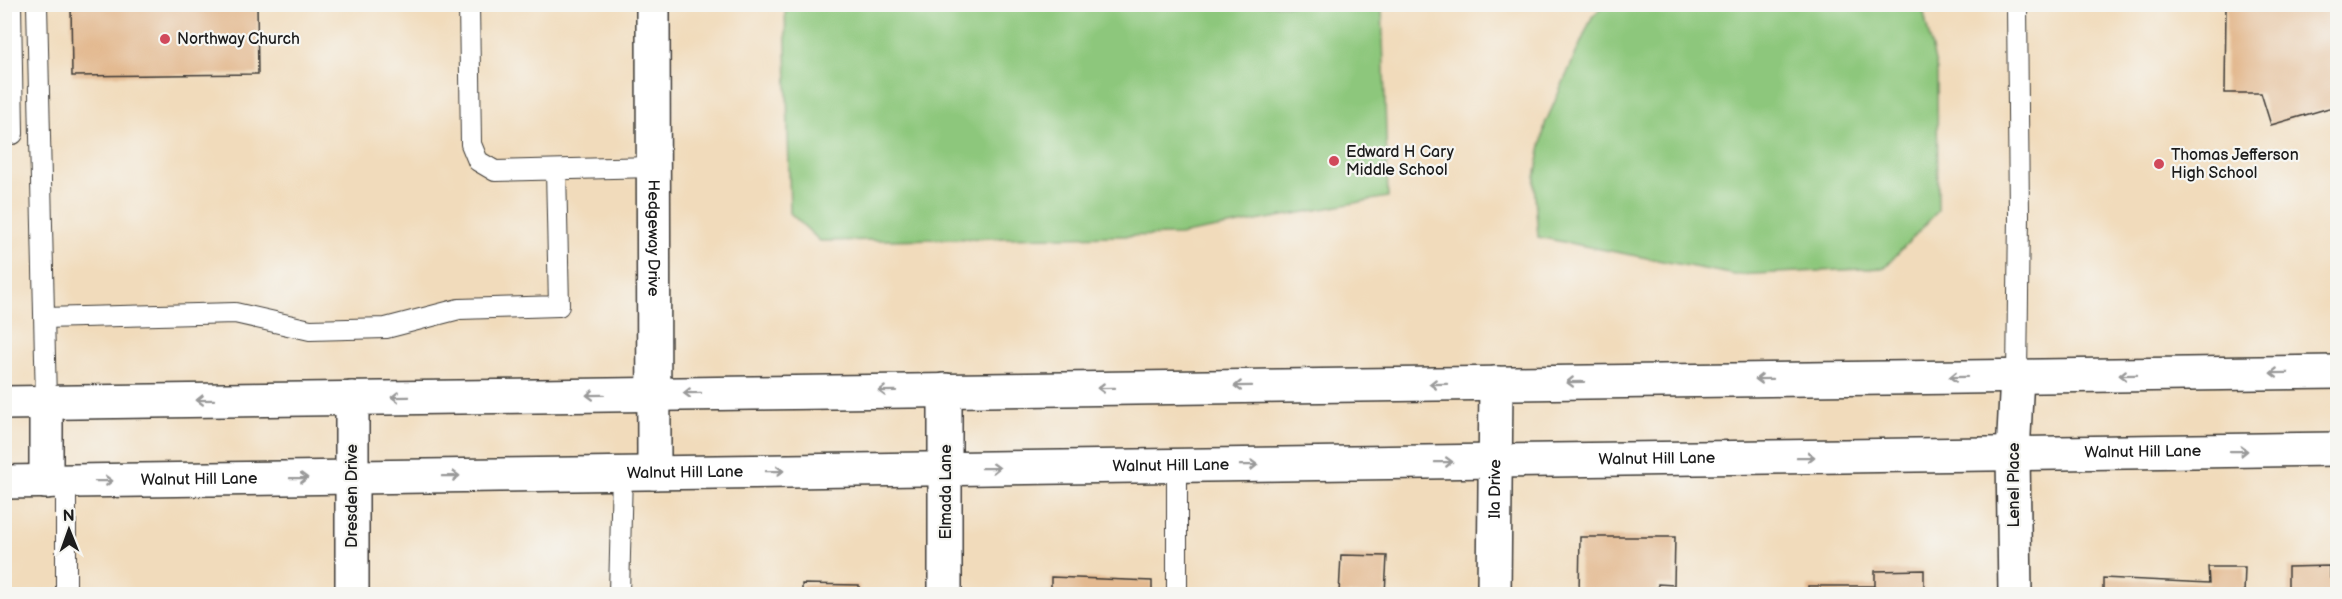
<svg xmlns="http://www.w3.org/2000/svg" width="2342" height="599" font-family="'Balsamiq Sans',sans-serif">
<rect width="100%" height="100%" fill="#f6f6f2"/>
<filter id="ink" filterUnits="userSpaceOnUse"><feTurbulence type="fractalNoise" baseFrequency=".0167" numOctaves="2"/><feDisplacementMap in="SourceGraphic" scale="12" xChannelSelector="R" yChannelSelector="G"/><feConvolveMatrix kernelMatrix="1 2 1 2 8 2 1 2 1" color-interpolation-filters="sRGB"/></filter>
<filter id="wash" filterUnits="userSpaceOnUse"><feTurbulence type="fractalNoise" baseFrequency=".008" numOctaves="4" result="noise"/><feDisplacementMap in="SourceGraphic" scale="24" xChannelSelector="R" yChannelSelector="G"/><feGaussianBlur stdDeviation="1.35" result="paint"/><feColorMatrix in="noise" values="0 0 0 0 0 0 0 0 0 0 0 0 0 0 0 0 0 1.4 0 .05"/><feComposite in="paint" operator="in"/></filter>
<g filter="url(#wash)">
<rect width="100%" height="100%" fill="#f1dbbb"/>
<path fill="#8dc77c" stroke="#54724c" stroke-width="1.5" d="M785,5H1382L1388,197L1179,235L820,241L790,213Z
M1604,5H1922L1937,70L1938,211L1884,268L1735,275L1538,237L1534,183L1545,124L1592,17Z"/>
<g id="blocks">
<path fill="#e3b990" d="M71,4H257L258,74L72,76Z
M2226,4H2338V111L2329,108L2271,125L2261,93H2225Z
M1580,537H1675L1674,585L1658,584L1657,594H1579Z
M1341,555L1387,556L1385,594H1339Z
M2330,566V578H2338V594H2288V567Z
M2208,567H2245L2244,594H2103V578L2209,583Z
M1924,570V594H1808V586H1875V571Z
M1051,577L1152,581V594H1030L1031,591L1051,592Z
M802,584L859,585V594H802Z
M519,589H550V594H519Z"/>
</g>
</g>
<g filter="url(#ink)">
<use href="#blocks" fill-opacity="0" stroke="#3c3934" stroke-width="1.5"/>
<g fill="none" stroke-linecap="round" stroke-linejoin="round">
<defs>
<path id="service" d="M37,4L46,402
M469,4L471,144L478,161L495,171L653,167
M2017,4L2019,215L2017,376
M4,134H13L11,4
M44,318L235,313L310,330L386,328L459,309L559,306L556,170
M66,481V594
M619,594L622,473
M1177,594V466"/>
<g id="minor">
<path id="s1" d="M653,4L654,473"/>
<path d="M352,398V594"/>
<path d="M945,594V390"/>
<path id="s2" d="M1494,594L1496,383"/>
<path d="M2015,594L2013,454L2017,376"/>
</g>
<g id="secondary">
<path d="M4,403L2338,372"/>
<path id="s3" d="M4,482L2338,449"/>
<path d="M46,482V402"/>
</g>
</defs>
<use href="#service" stroke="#3c3934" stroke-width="22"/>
<use href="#minor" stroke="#3c3934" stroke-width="36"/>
<use href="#secondary" stroke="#3c3934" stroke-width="36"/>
<use href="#service" stroke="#fff" stroke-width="20"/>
<use href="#minor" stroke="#fff" stroke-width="33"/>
<use href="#secondary" stroke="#fff" stroke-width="33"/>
</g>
<defs><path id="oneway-shaft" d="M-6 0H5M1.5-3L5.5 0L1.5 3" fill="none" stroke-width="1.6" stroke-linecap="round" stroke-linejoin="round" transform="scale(1.5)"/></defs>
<g stroke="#999">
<use href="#oneway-shaft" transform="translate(2279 373) rotate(179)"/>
<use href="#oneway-shaft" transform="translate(2128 375) rotate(179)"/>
<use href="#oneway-shaft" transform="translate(1958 377) rotate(179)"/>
<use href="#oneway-shaft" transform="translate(1764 379) rotate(179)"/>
<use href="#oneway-shaft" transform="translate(1575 382) rotate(179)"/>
<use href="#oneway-shaft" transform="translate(1438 384) rotate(179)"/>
<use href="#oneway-shaft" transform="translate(1243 386) rotate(179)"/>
<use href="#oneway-shaft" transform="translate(1106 388) rotate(179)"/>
<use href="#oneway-shaft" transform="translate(887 391) rotate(179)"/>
<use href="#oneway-shaft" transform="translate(692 393) rotate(179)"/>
<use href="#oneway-shaft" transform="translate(595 395) rotate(179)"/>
<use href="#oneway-shaft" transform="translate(400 397) rotate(179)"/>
<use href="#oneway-shaft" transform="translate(205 400) rotate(179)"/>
<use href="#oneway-shaft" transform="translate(2239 451) rotate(-1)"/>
<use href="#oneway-shaft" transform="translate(1806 457) rotate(-1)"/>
<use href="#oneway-shaft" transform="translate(1444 462) rotate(-1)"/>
<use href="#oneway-shaft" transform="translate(1249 465) rotate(-1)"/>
<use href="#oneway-shaft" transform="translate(991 468) rotate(-1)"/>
<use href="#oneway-shaft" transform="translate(775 471) rotate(-1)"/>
<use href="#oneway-shaft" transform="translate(451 476) rotate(-1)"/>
<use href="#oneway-shaft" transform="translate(299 478) rotate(-1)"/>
<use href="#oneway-shaft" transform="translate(104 481) rotate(-1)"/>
</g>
</g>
<g fill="#d1495b" stroke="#f6f6f2" stroke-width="2">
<circle cx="165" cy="39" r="6"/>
<circle cx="1334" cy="161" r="6"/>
<circle cx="2159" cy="164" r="6"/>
</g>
<g text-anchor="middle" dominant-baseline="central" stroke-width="4.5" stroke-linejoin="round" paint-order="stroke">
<g font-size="16" fill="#1c1c1c" stroke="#f6f6f2" text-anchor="start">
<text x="177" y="39">Northway Church</text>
<text x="1346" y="152">Edward H Cary<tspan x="1346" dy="18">Middle School</tspan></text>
<text x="2171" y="155">Thomas Jefferson<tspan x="2171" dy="18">High School</tspan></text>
</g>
<g font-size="16" fill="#1c1c1c" stroke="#f6f6f2">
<text stroke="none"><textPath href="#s1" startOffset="234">Hedgeway Drive</textPath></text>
<text stroke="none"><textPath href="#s3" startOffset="2139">Walnut Hill Lane</textPath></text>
<text stroke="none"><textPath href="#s3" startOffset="1653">Walnut Hill Lane</textPath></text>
<text stroke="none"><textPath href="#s3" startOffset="1167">Walnut Hill Lane</textPath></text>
<text stroke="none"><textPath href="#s3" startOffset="681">Walnut Hill Lane</textPath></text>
<text stroke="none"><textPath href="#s3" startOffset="195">Walnut Hill Lane</textPath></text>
<text transform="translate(2014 485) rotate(-90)">Lenel Place</text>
<text stroke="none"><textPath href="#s2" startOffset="105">Ila Drive</textPath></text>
<text transform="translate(946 492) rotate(-90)">Elmada Lane</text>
<text transform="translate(352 496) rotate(-90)">Dresden Drive</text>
</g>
</g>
<rect width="2342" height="599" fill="none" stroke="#f6f6f2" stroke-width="24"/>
<g transform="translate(69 530) rotate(359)" stroke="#f6f6f2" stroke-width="4.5" paint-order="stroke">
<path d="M0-4.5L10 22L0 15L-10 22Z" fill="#1c1c1c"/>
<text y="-9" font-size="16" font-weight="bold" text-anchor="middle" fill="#1c1c1c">N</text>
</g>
</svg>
